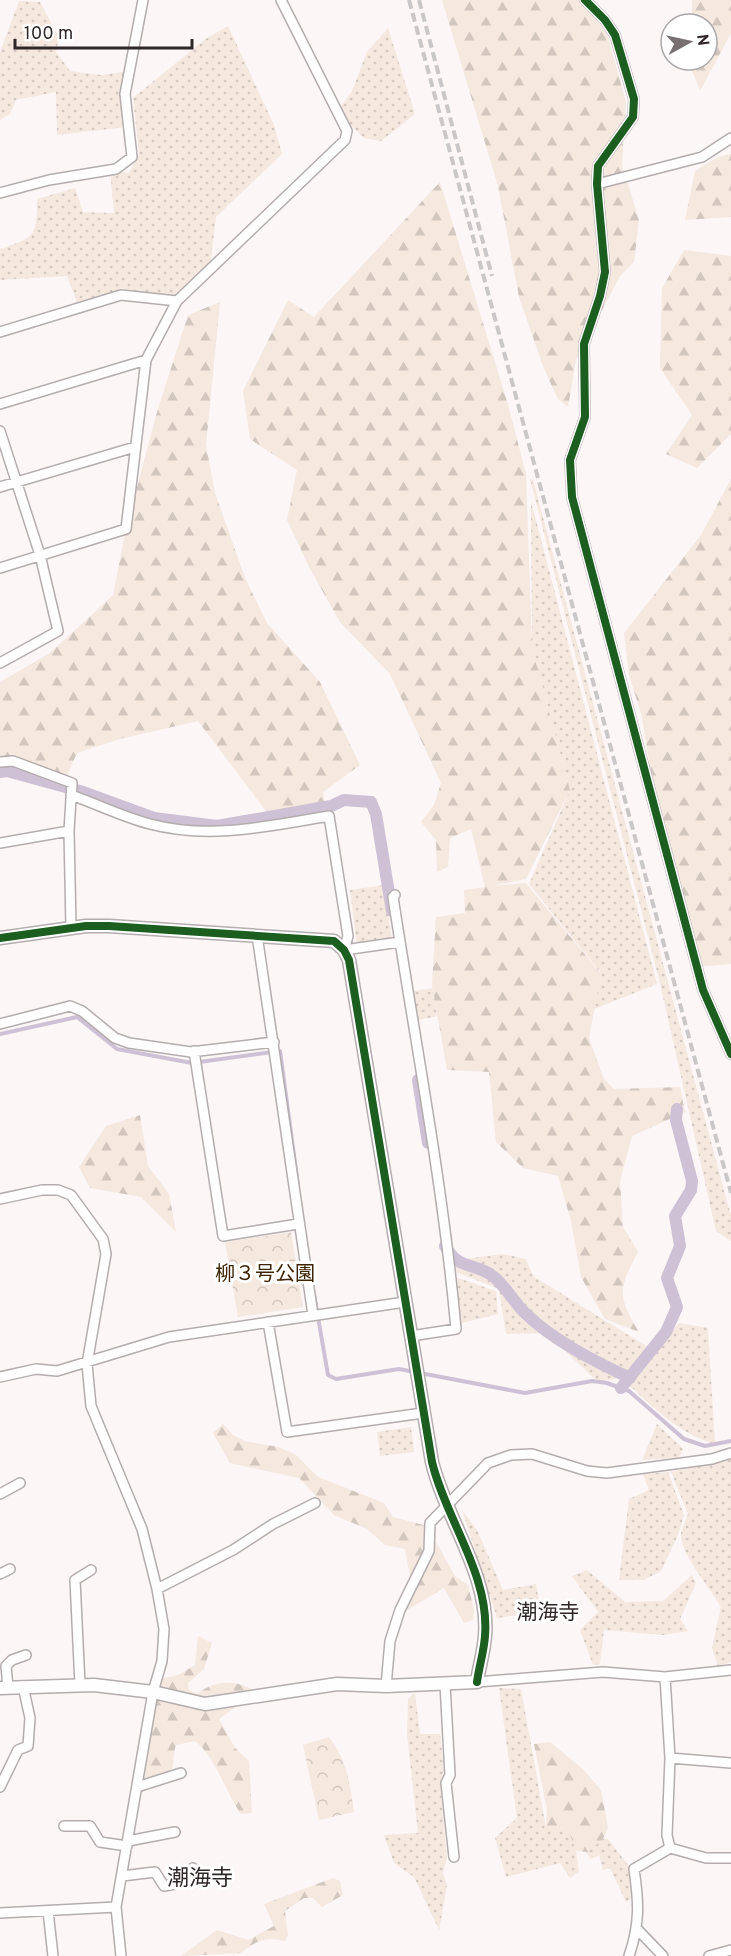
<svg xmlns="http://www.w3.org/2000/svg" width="731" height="1956" font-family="Overpass,'Noto Sans JP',sans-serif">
<defs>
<pattern id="grass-dots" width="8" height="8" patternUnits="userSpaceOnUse" patternTransform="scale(1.5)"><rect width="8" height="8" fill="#f4e8df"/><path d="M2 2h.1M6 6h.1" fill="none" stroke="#d2c7bf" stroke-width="1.8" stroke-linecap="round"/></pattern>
<pattern id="forest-firs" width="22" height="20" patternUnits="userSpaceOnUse" patternTransform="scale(1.5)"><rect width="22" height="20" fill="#f4e8df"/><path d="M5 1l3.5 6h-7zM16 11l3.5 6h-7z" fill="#d2c7bf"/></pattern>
<pattern id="park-crowns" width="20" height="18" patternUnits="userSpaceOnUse" patternTransform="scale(1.5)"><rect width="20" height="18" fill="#f4e8df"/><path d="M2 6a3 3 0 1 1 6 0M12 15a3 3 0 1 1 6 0" fill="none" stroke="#d2c7bf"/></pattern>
</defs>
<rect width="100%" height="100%" fill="#fcf6f7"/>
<path fill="url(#grass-dots)" d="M19,1L40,2L59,38L56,52L70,71L102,75L129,71L126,127L57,135L56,92L16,100L10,114L0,120V52Z
M228,26L274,125L282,154L216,217L210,267L177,301L122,288L79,308L67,276L0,280V249C35,237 37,237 37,199L75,188L83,212L114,213L110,170L129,173L139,154L133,98L204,40Z
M388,28L415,114L381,141L364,138L337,112L352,91L367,52Z
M530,479L533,480L731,1216V1241L716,1231L659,979Z
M531,501L657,984L594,1009L601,973L529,884L570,790L532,648Z
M384,885L392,940L357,946L350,890Z
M433,988L437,1016L415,1021L408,992Z
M503,1254L526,1259L533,1276L646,1346L626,1377L598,1382L546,1333L506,1334L499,1289L451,1270L450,1261Z
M452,1276L496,1291L498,1314L458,1324Z
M679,1323L708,1328L715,1444C680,1434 655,1409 628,1384Z
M657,1424L683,1449L679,1458L642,1460Z
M411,1427L414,1452L380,1456L377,1432Z
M731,1458V1662L718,1666L712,1648L721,1607C710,1587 684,1559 681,1537C680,1530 686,1521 688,1514L671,1472Z
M668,1472L684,1515L678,1535L661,1571L644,1580H619L629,1499L649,1490L643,1474Z
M462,1510L477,1530L503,1590L536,1584L541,1612L497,1618Z
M587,1570L625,1602L663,1601L692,1575L696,1583L680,1619L688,1631L663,1635L604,1630L600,1664L593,1665L580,1630L598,1612L572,1576Z
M499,1688L521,1689L546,1828L568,1829L576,1851L579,1872L570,1878L560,1863L506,1877L495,1838L517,1818Z
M415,1693L420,1734H440L444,1771L440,1783L447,1858L443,1873L447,1885L439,1930L414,1877L394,1863L384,1835L418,1833L407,1734L408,1699Z
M603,1839H608L628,1865L635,1896L626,1902L610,1868L603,1870L599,1855L591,1859L586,1852Z"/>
<path fill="url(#forest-firs)" d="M442,0H583L607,34L626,102L622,165L639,220L634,262L620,276L576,360L568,407L558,399L544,369L519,297L498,186Z
M692,0H731V33L700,91L688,60H707V24H692Z
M731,154V217L685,220L695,171L718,157Z
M440,182L509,408L526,474L532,648L570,790L526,879L491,886L526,883L601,974L589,1038L604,1079L614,1089L680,1087L685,1112L632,1136L620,1181L623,1227L638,1252C618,1290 617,1295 639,1332L605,1319L581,1277L571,1221L558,1176L523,1168L496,1142L489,1072L447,1070L432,984L436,917L465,913L464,890L485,887L471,829L450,838L448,867L437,872L436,840L421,822L434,805L441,783L390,674L340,622L309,567L287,520L297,470L250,439L243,391L288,300L314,317Z
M684,250L731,256V434L697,468L666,454L692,415L660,368L662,288Z
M220,302L206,445L215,493L245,578L267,623L320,682L360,765L323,792L326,810L272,819L198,721L120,739L77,753L65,780L0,763V682L50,653L113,595L126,529L157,412L188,315Z
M731,479V964L697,967L660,832L642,717L629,675L624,633L701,535Z
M140,1115L148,1166L169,1194L176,1232L141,1197L90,1188L79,1167L106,1126Z
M223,1424L233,1435L245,1441L278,1447L295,1454L318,1477L384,1503L393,1517L427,1526L455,1576L468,1585L474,1610L473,1620L464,1623L444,1588L407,1610L412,1587L405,1549L385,1545L367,1529L334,1515L299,1478L230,1463L213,1433Z
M198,1636L212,1643L204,1669L188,1683L189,1690L197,1694C217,1679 240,1679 259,1695L241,1703L219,1719L235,1748L249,1761L252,1813L241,1814C226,1793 215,1756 195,1741L176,1745C169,1769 181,1770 151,1781L145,1778L144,1760L160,1679L178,1675L195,1665Z
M550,1742L584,1770L601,1790L608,1828L603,1839L588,1852L576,1851L568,1829L546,1828L547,1810L534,1744Z
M333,1878L340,1881L343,1895L322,1907L313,1898H304L285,1911L288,1935L285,1941C266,1937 256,1940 241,1953L181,1956L217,1930L248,1940L274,1926L264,1904Z"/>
<path fill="url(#park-crowns)" d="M291,1232L303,1307L238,1317L225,1242Z
M329,1737C347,1760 350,1784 354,1812L319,1820L303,1745Z"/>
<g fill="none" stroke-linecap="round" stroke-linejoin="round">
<path stroke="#cec1d6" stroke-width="4" d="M0,1034L77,1017L117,1049L192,1063L280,1051L298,1185
M314,1294L328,1375L336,1379L399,1369L525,1393L592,1381L607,1383L629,1391L684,1439L705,1446L731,1441"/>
<path stroke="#cec1d6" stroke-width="12" d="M0,772L7,771L80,791L154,818L217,826L331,806L344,800L371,802L376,814L392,911
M418,1080L428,1143
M445,1246C458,1269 470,1262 490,1274C504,1283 512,1300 524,1312C552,1340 594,1361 630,1378
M621,1388L666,1332L677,1307L667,1278L680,1246L675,1216L691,1190L692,1181L676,1120L677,1109"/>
<defs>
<path id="minor" d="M585,0L605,20L615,35L634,99L633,117L598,166L597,184L605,272L600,296L584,344L585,417L570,460L572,497L703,990L731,1054
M597,184L702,157L731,138
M0,193L49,180L116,169L132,157L125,94L143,0
M0,332L121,295L177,301
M0,404L146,360
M0,431L40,555L58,631L0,663
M0,487L135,447
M0,568L126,529L146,360L177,301L345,140L347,131L281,0
M0,762L13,761L72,783L69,831L71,928
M71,795C97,804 123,817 150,824C210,840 269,826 329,816L348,936L344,950L400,942
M0,843L69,831
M395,895L393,897C415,1041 443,1184 456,1329L411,1336
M257,935L313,1315
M0,1024L70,1006L82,1011L115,1038L129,1043L191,1052L274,1042
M194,1051L223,1236L298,1224
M0,1199L42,1190H58L71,1195L103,1239L106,1254L87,1364L91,1406L142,1529L157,1589L164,1629L162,1661L153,1692L116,1907L121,1956
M268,1322L287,1432L423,1413
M0,1377L36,1369L57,1371L169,1337L405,1302
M0,1494L20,1483
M0,1574L10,1569
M157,1589L233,1550L273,1524L315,1503
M665,1677L670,1758L667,1835L670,1848L706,1858H731
M477,1682L603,1672L665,1677L731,1670
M445,1684L450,1775L446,1783L454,1857
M80,1685L75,1580L91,1570
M386,1686L390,1641L400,1610L429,1551L430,1523L488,1463L511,1455L532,1454L587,1471L607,1473L712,1459L731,1453
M8,1687L6,1666L12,1660L26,1655
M670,1758L731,1763
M0,1787L18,1750L28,1746L30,1718L23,1686
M137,1787L181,1773
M64,1826H90L100,1842L127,1846
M128,1841L175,1832
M122,1876L155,1872L164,1886L186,1882L193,1868
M48,1911L53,1956
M0,1913L116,1907
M638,1930L663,1956
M629,1956C640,1923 639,1903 634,1869L670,1848
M709,1956L731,1950"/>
<path id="tertiary" d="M0,938L86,926H109L334,941L344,950L349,960L432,1462C446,1520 490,1575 485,1636C484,1651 479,1667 477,1682L386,1686L337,1684L205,1704L153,1692L94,1685L0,1688"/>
</defs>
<use href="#minor" stroke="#b4adae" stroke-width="12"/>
<use href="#tertiary" stroke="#b4adae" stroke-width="15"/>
<use href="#minor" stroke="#fffefe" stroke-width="9"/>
<use href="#tertiary" stroke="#fffefe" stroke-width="12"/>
<path stroke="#cac7c8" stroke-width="4" stroke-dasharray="9 4.5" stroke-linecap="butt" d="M409,0L731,1193
M419,0L492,276"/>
<defs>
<path id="cycleway" d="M585,0L605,20L615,35L634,99L633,117L598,166L597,184L605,272L600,296L584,344L585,417L570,460L572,497L703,990L731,1054
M0,938L86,926H109L334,941L344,950L349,960L432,1462C446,1520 490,1575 485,1636C484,1651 479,1667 477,1682"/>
</defs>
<use href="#cycleway" stroke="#fff" stroke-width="11"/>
<use href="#cycleway" stroke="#1b5e20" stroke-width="8"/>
</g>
<g text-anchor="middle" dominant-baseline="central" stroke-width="6" stroke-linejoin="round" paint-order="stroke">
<g font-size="20" fill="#3d2302" stroke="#fff">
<text x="265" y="1275">柳３号公園</text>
</g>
<g font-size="21" fill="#2f2627" stroke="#fff">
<text x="548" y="1613">潮海寺</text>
</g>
<g font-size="22" fill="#2f2627" stroke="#fff">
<text x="200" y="1879">潮海寺</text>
</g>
</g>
<g transform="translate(689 42) rotate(82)"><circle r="28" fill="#ffffff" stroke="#aca8a9" stroke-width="1.5"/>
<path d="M0-4.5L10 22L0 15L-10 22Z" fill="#776f70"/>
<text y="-9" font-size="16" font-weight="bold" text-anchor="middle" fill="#2f2627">N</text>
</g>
<path d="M15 39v9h177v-9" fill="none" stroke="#2f2627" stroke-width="3"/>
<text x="24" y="39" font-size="18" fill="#2f2627" stroke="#ffffff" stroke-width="4.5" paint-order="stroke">100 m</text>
</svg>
